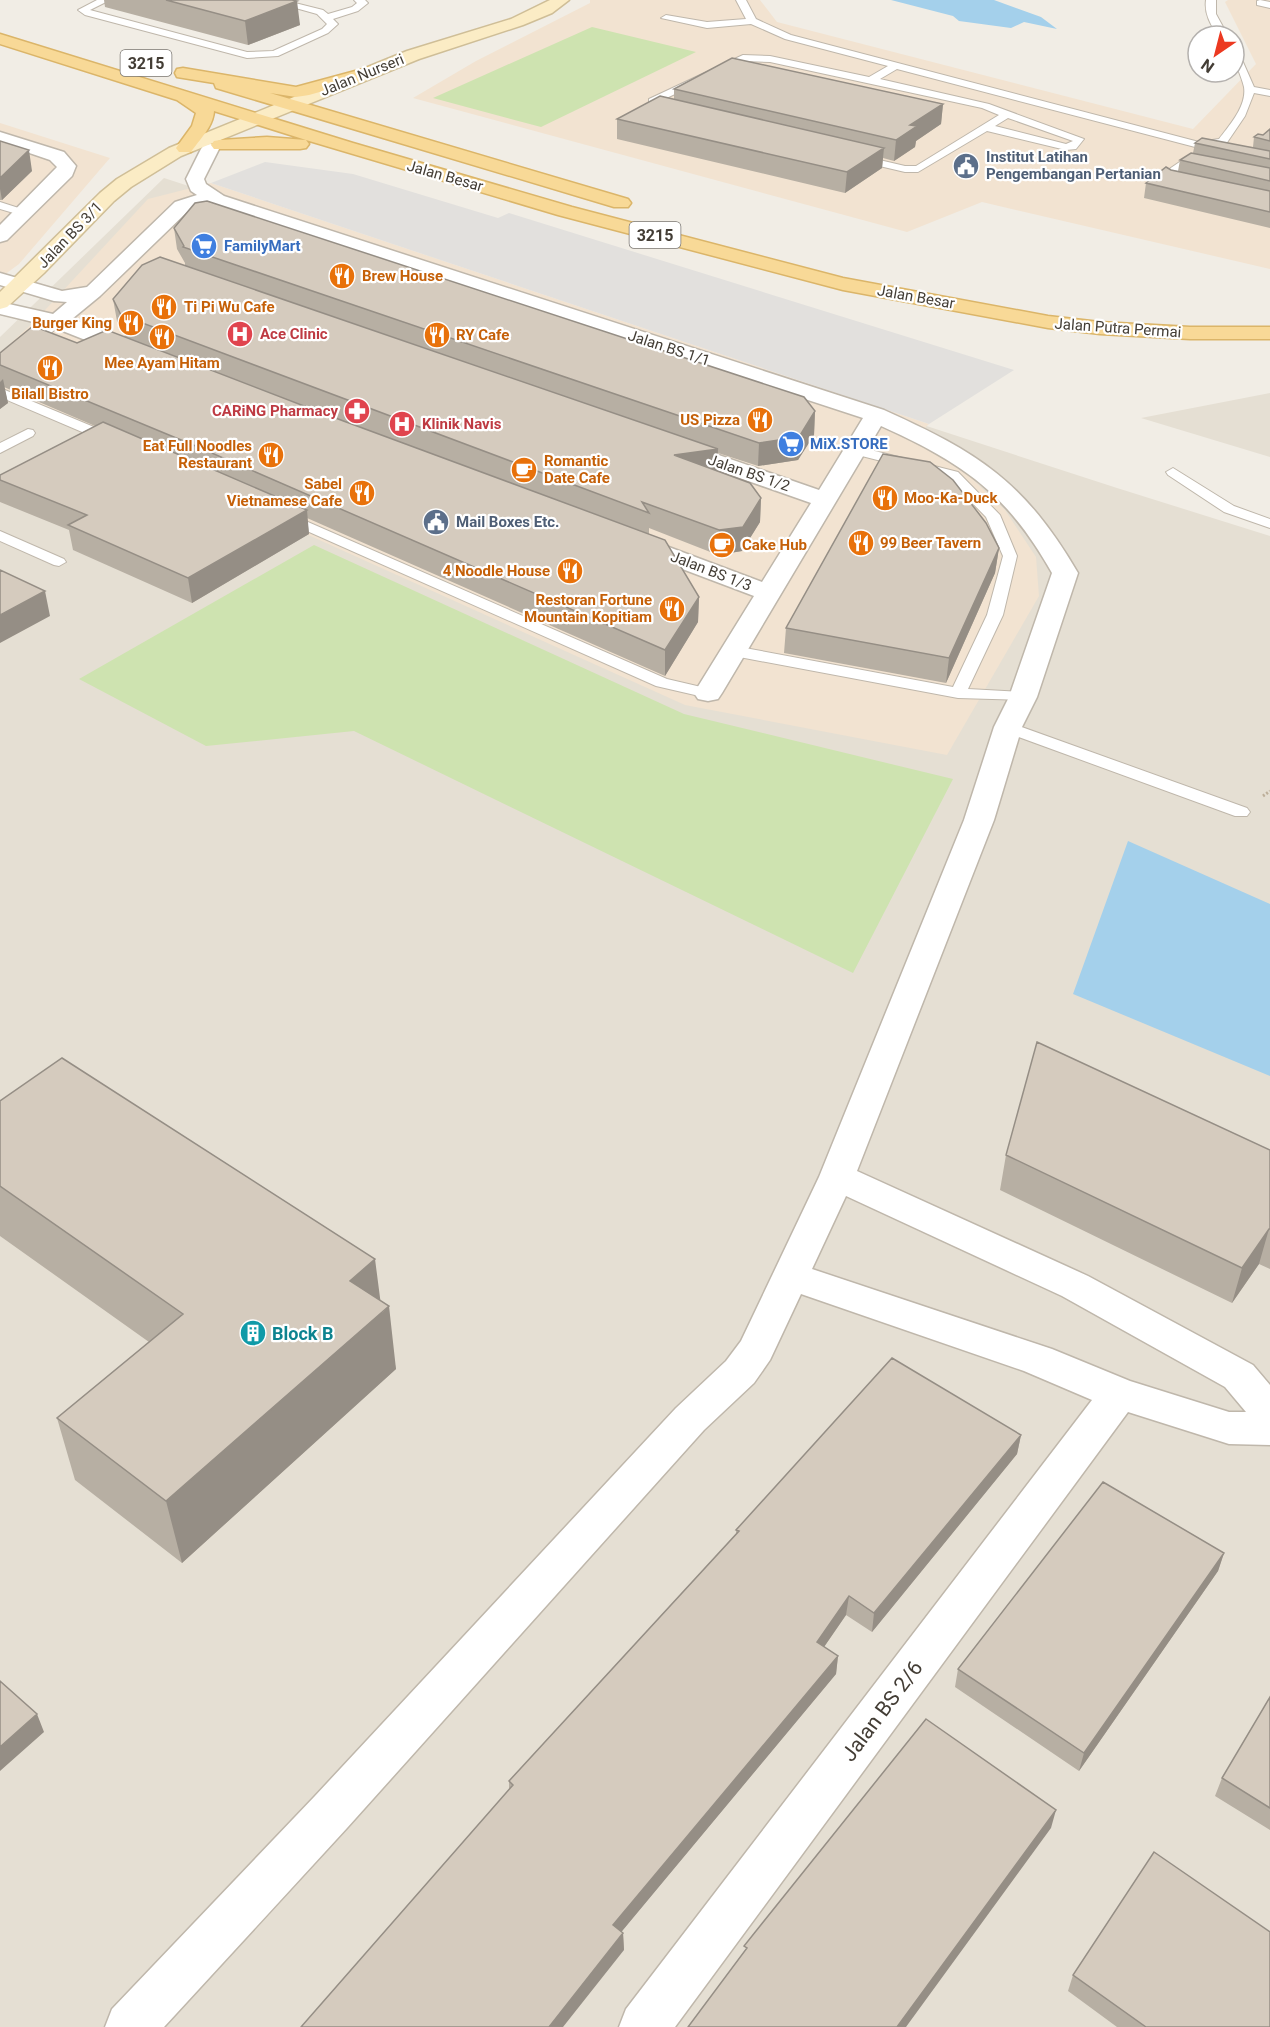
<svg xmlns="http://www.w3.org/2000/svg" width="1270" height="2027" font-family="Roboto,sans-serif">
<rect width="100%" height="100%" fill="#f1ede5"/>
<path fill="#e5dfd3" d="M164,178L1117,488L1270,536V2027H0V337Z
M1270,393V457L1141,418Z"/>
<path fill="#f2e3d1" d="M590,0H760L777,22L1193,129L1256,64L1225,2L1228,0H1270V269L982,202L907,232L413,98L476,61L590,3Z
M0,123L110,158L19,264L0,278Z
M211,183L929,424L913,439L968,475L1005,510L1036,557L1039,596L947,755L685,705L0,396V353L34,322L148,199Z"/>
<path fill="#cee3b0" d="M592,27L696,52L541,127L433,98Z
M314,545L684,714L953,779L853,973L354,731L206,746L79,679Z"/>
<path fill="#e2e0dd" d="M265,162L353,174L498,218L509,213L1014,370L929,424L211,183Z"/>
<path fill="#a4d0eb" d="M891,0H994L1041,17L1057,29L1024,22L1011,28L959,21L953,16Z
M1128,841L1270,904V1076L1073,994Z"/>
<g fill="none" stroke-linecap="round" stroke-linejoin="round">
<defs>
<path id="lane" d="M97,0H110L90,10L247,52L273,51L322,29L327,24L317,14L267,0H283L323,10L328,14L352,7L357,3L354,0H365L368,3L358,11L333,19L338,24L328,33L278,56L247,58L85,15L78,10Z
M736,0H746L756,19L791,35L1199,142L1219,139C1229,126 1247,106 1244,87C1241,74 1234,64 1234,50L1239,53L1254,87L1270,90V96L1254,93L1245,116L1226,144L1199,148L897,69L880,79L989,104L1084,139L1076,149L1066,150L987,131L918,172H905L854,160L853,158L858,155L905,166H916L999,115L982,108L770,62L745,61L658,102V106L666,111L665,113L649,110V99L743,55L770,56L869,77L888,66L785,39L751,24L707,28L661,18L666,15L707,22L746,19ZM1008,118L1073,141L1066,144L995,126Z
M1206,0H1216V14L1228,36H1218C1211,25 1204,14 1206,0Z
M1260,0L1270,2V8L1257,5V1Z
M1184,159L1204,161L1209,164L1204,167L1186,166L1174,175L1187,180V184L1183,185L1162,178V174Z
M0,202L28,211L30,213L24,216L0,209Z
M57,317L63,321L61,324L5,374L0,375V364L53,318Z
M0,388L118,437L120,440L113,444L108,443L0,397Z
M28,429L33,430L35,433L33,436L0,453V443Z
M855,446L958,472L1000,515L1017,556L1003,615L968,689L1023,692L1031,697L1029,700L958,698L734,656L726,651L734,646L953,687L987,615L1003,556L986,517L948,478L850,453L848,450L850,447Z
M1173,468L1234,506L1270,519V528L1224,512L1168,475L1166,472Z
M285,512L667,679L714,690L716,693L708,698L656,686L280,519L278,516Z
M0,531L64,559L66,562L59,566L54,565L0,541Z
M1008,722L1247,808L1250,812L1247,816H1235L1002,731L1000,727Z"/>
<path id="street" d="M0,132L64,152L76,166L72,176L7,240L0,242V225L57,167L50,160L0,143Z
M210,144L216,145L219,149L204,179L206,184L224,196L884,410C979,453 1024,481 1078,573L1037,697L1022,727L994,820L857,1171L1088,1276L1253,1365L1270,1385V1445L1229,1444L1128,1412L675,2027H619L626,2009L1092,1400L1024,1371L801,1294L770,1360L754,1383L704,1430L347,1828L164,2027H105L112,2009L315,1796L676,1408L726,1361L741,1341L819,1177L964,820L994,727L1009,697L1052,573C1007,493 963,463 881,426L722,693L718,699L708,701L698,699L694,693L754,596L624,547L621,542L624,537L633,535L642,537L762,582L811,503L668,453L664,448L668,443L676,441L684,443L819,490L863,418L215,206H200L189,210L100,296L72,319L142,346L145,351L142,356L134,358L126,356L50,326L0,314V302L53,314L67,302L54,301L0,285V273L62,291L87,287L175,202L197,195L191,191L186,179L201,149L204,145ZM846,1196L1062,1296L1225,1387L1246,1412H1229L1130,1381L1052,1349L812,1269Z"/>
<path id="secondary" d="M550,0H569L552,13L523,25L419,59L181,156L131,187L114,201L44,273L7,307L0,309V292L100,193L117,179L169,148L407,51L511,19Z"/>
<path id="primary" d="M0,34L353,143L572,207L843,278L1048,316L1100,322L1190,327H1270V339H1190L1100,334L1048,328L843,290L558,215L306,140L309,144L306,148L300,149H214L211,145L214,141L220,140L267,137L306,140L214,111C213,127 200,139 191,152H179L176,148L192,126L196,113L177,100L0,44Z
M370,67L376,68L378,72L376,76L309,95L296,97L270,93L628,199L631,203L628,207H614L216,88L214,83L177,77L175,73L177,69L183,68L296,87Z"/>
</defs>
<use href="#lane" stroke="#bfb7ab" stroke-width="2"/>
<use href="#street" stroke="#bfb7ab" stroke-width="3"/>
<use href="#secondary" stroke="#cfbe97" stroke-width="3"/>
<use href="#primary" stroke="#dbb569" stroke-width="3"/>
<path stroke="#bdaf9a" stroke-width="3" stroke-dasharray="2 2" stroke-linecap="butt" d="M1263,796L1270,791"/>
<use href="#lane" fill="#fff" fill-rule="evenodd"/>
<use href="#street" fill="#fff" fill-rule="evenodd"/>
<use href="#secondary" fill="#fbecc5" fill-rule="evenodd"/>
<use href="#primary" fill="#f8d997" fill-rule="evenodd"/>
</g>
<path fill="#b7afa3" d="M104,0H292L300,25L248,45L105,7Z
M674,89L943,104L941,124L916,141L915,147L894,161L883,158L882,168L845,193L617,139V119L674,99Z
M1270,129V181L1193,153L1195,143L1253,147L1254,137L1263,135Z
M0,141L32,171L2,200H0Z
M1180,160L1270,181V228L1144,198L1146,183L1171,170L1178,171Z
M174,228L815,411L814,435L798,460L758,466L718,453L717,471L761,498L760,522L742,551L718,555L649,528V534L699,597L698,622L665,676L307,518L309,534L192,603L73,550L69,530L0,502V475L95,426L4,387L8,403L0,409V353L125,336L117,321L113,299L185,266V263L177,249Z
M999,548L995,573L946,683L784,653L786,628Z
M0,1101L380,1301L396,1369L182,1563L75,1480L57,1418L149,1342L0,1236Z
M1270,1150V1269L1259,1264L1232,1303L1000,1190L1006,1155Z
M1021,1435L1017,1454L872,1632L846,1615L824,1647L838,1656L836,1674L621,1932L623,1933L624,1950L509,1790V1781L736,1534V1530Z
M1224,1553L1218,1571L1079,1771L955,1687L958,1669Z
M1270,1697V1830L1215,1796L1222,1778Z
M1073,1975L1270,2027H1117L1068,1991Z"/>
<path fill="#958e85" d="M297,1L300,25L248,45L245,21Z
M943,104L941,124L916,141L915,147L894,161L896,140L910,125Z
M884,148L882,168L845,193L847,172Z
M29,150L32,171L2,200L0,189V178Z
M3,379L8,403L0,409V382Z
M815,411L814,435L798,460L758,466L759,443Z
M718,449L717,473L674,455Z
M761,498L760,522L742,551L718,555L719,530Z
M307,510L309,534L192,603L188,578Z
M999,548L995,573L946,683L949,658Z
M45,591L50,616L0,643V615Z
M699,597L698,622L665,676V650Z
M1269,1229L1259,1264L1232,1303L1242,1268Z
M375,1259L382,1313L389,1306L396,1369L182,1563L166,1501L350,1281Z
M1021,1435L1017,1454L872,1632L874,1613Z
M1224,1553L1218,1571L1079,1771L1084,1753Z
M849,1596L846,1615L815,1660L817,1642Z
M838,1656L836,1674L613,1942V1925Z
M37,1714L44,1732L0,1771V1747Z
M1056,1810L1051,1828L906,2027H897Z
M623,1933L624,1950L563,2027H549Z"/>
<path fill="#d5cbbe" stroke="#958e85" stroke-width="1.5" d="M166,0H292L297,1L245,21Z
M732,58L943,104L910,125L917,126L896,140L674,89Z
M660,96L884,148L847,172L617,119Z
M1270,129V141L1254,137L1258,134L1263,135Z
M1202,138L1270,151V159L1195,143Z
M0,141L29,150L0,178Z
M1191,153L1270,168V181L1180,160Z
M1166,167L1171,170L1270,191V212L1146,183Z
M207,201L804,397L815,411L799,437L759,443L183,247L184,246L174,228L195,203Z
M160,257L718,449L674,455L750,483L761,498L743,527L719,530L642,502L649,513L121,315L113,299L142,265Z
M33,326L77,343L107,330L330,416L665,540L699,597L665,650L198,447L0,365V353Z
M103,422L307,510L188,578L68,525L87,515L0,480V475Z
M883,454L930,462L953,480L986,523L999,548L949,658L786,628Z
M0,570L45,591L0,615Z
M1037,1042L1270,1150V1229H1269L1242,1268L1006,1155Z
M62,1058L375,1259L350,1281L389,1306L166,1501L57,1418L183,1314L0,1186V1101Z
M892,1358L1021,1435L874,1613L849,1596L817,1642L838,1656L613,1925L623,1933L549,2027H301L513,1785L509,1781L739,1531L736,1530Z
M1103,1482L1224,1553L1084,1753L958,1669Z
M0,1681L37,1714L0,1747Z
M1270,1697V1808L1222,1778Z
M926,1719L1056,1810L897,2027H688L747,1948L744,1946Z
M1154,1852L1270,1932V2027H1146L1073,1975Z"/>
<defs>
<symbol id="civic-disc" viewBox="-11 -11 22 22"><circle r="9.5" fill="#5c6f8a" stroke="#fff"/><path d="M-.6-6.5H3V-4.5H.6V-3L4-1V1h2V6H-6V1h2V-1L-.6-3ZM-1.2 2.5V6h2.4V2.5Z" fill="#fff"/></symbol>
<symbol id="supermarket-disc" viewBox="-11 -11 22 22"><circle r="9.5" fill="#3f7fe0" stroke="#fff"/><path d="M-6-5.5h2.5l.6 2H6L4.5 2H-2.5L-4.4-4H-6ZM-1.5 3.2a1.3 1.3 0 1 0 .1 0ZM3 3.2a1.3 1.3 0 1 0 .1 0Z" fill="#fff"/></symbol>
<symbol id="restaurant-disc" viewBox="-11 -11 22 22"><circle r="9.5" fill="#e8710a" stroke="#fff"/><path d="M-5-6h1v4h1v-4h1v4h1v-4h1v5L-1.5 .5V6h-2V.5L-5-1ZM5-6V6H3V1.5H1.5Q1.5-4 5-6Z" fill="#fff"/></symbol>
<symbol id="hospital-disc" viewBox="-11 -11 22 22"><circle r="9.5" fill="#e0444e" stroke="#fff"/><path d="M-5-5h3v3.5h4V-5h3V5h-3V1.5h-4V5h-3Z" fill="#fff"/></symbol>
<symbol id="pharmacy-disc" viewBox="-11 -11 22 22"><circle r="9.5" fill="#e0444e" stroke="#fff"/><path d="M-2-6h4v4h4v4h-4v4h-4v-4h-4v-4h4Z" fill="#fff"/></symbol>
<symbol id="cafe-disc" viewBox="-11 -11 22 22"><circle r="9.5" fill="#e8710a" stroke="#fff"/><path d="M-5.5-4.5H6V0H3Q3 3.5 0 3.5H-2.5Q-5.5 3.5-5.5 0ZM3-3.2v2h1.7v-2ZM-6 4.5H4V6H-6Z" fill="#fff"/></symbol>
<symbol id="building-disc" viewBox="-11 -11 22 22"><circle r="9.5" fill="#0f9aa8" stroke="#fff"/><path d="M-4-6H4V6H1V3H-1V6H-4ZM-2.5-4.3h1.7v1.8h-1.7ZM.8-4.3h1.7v1.8H.8ZM-2.5-1h1.7V.8h-1.7ZM.8-1h1.7V.8H.8Z" fill="#fff"/></symbol>
</defs>
<g fill-rule="evenodd">
<use href="#civic-disc" x="951" y="151" width="30" height="30"/>
<use href="#supermarket-disc" x="189" y="231" width="30" height="30"/>
<use href="#restaurant-disc" x="327" y="261" width="30" height="30"/>
<use href="#restaurant-disc" x="149" y="292" width="30" height="30"/>
<use href="#restaurant-disc" x="116" y="308" width="30" height="30"/>
<use href="#hospital-disc" x="225" y="319" width="30" height="30"/>
<use href="#restaurant-disc" x="422" y="320" width="30" height="30"/>
<use href="#restaurant-disc" x="147" y="322" width="30" height="30"/>
<use href="#restaurant-disc" x="35" y="353" width="30" height="30"/>
<use href="#pharmacy-disc" x="342" y="396" width="30" height="30"/>
<use href="#restaurant-disc" x="745" y="405" width="30" height="30"/>
<use href="#hospital-disc" x="387" y="409" width="30" height="30"/>
<use href="#supermarket-disc" x="776" y="429" width="30" height="30"/>
<use href="#restaurant-disc" x="256" y="440" width="30" height="30"/>
<use href="#cafe-disc" x="509" y="455" width="30" height="30"/>
<use href="#restaurant-disc" x="347" y="478" width="30" height="30"/>
<use href="#restaurant-disc" x="870" y="483" width="30" height="30"/>
<use href="#civic-disc" x="421" y="507" width="30" height="30"/>
<use href="#restaurant-disc" x="846" y="528" width="30" height="30"/>
<use href="#cafe-disc" x="707" y="530" width="30" height="30"/>
<use href="#restaurant-disc" x="555" y="556" width="30" height="30"/>
<use href="#restaurant-disc" x="657" y="594" width="30" height="30"/>
<use href="#building-disc" x="238" y="1318" width="30" height="30"/>
</g>
<g text-anchor="middle" dominant-baseline="central" stroke-width="4.5" stroke-linejoin="round" paint-order="stroke">
<g font-size="15" fill="#433d35" stroke="#fff">
<text transform="translate(362 75) rotate(-22)">Jalan Nurseri</text>
<text transform="translate(445 176) rotate(16)">Jalan Besar</text>
<text transform="translate(70 235) rotate(-46)">Jalan BS 3/1</text>
<text transform="translate(916 297) rotate(10)">Jalan Besar</text>
<text transform="translate(1118 328) rotate(4)">Jalan Putra Permai</text>
<text transform="translate(669 348) rotate(18)">Jalan BS 1/1</text>
<text transform="translate(749 473) rotate(19)">Jalan BS 1/2</text>
<text transform="translate(711 571) rotate(21)">Jalan BS 1/3</text>
</g>
<g font-size="15" font-weight="bold" fill="#4e5e75" stroke="#fff" text-anchor="start">
<text x="986" y="157">Institut Latihan<tspan x="986" dy="17">Pengembangan Pertanian</tspan></text>
<text x="456" y="522">Mail Boxes Etc.</text>
</g>
<g font-size="15" font-weight="bold" fill="#366cbe" stroke="#fff" text-anchor="start">
<text x="224" y="246">FamilyMart</text>
<text x="810" y="444">MiX.STORE</text>
</g>
<g font-size="15" font-weight="bold" fill="#c56008" stroke="#fff" text-anchor="start">
<text x="362" y="276">Brew House</text>
<text x="184" y="307">Ti Pi Wu Cafe</text>
<text x="112" y="323" text-anchor="end">Burger King</text>
<text x="456" y="335">RY Cafe</text>
<text x="162" y="363" text-anchor="middle">Mee Ayam Hitam</text>
<text x="50" y="394" text-anchor="middle">Bilall Bistro</text>
<text x="740" y="420" text-anchor="end">US Pizza</text>
<text x="252" y="446" text-anchor="end">Eat Full Noodles<tspan x="252" dy="17">Restaurant</tspan></text>
<text x="544" y="461">Romantic<tspan x="544" dy="17">Date Cafe</tspan></text>
<text x="342" y="484" text-anchor="end">Sabel<tspan x="342" dy="17">Vietnamese Cafe</tspan></text>
<text x="904" y="498">Moo-Ka-Duck</text>
<text x="880" y="543">99 Beer Tavern</text>
<text x="742" y="545">Cake Hub</text>
<text x="550" y="571" text-anchor="end">4 Noodle House</text>
<text x="652" y="600" text-anchor="end">Restoran Fortune<tspan x="652" dy="17">Mountain Kopitiam</tspan></text>
</g>
<g font-size="15" font-weight="bold" fill="#be3a42" stroke="#fff" text-anchor="start">
<text x="260" y="334">Ace Clinic</text>
<text x="338" y="411" text-anchor="end">CARiNG Pharmacy</text>
<text x="422" y="424">Klinik Navis</text>
</g>
<g fill="#fff" stroke="#7b7772" stroke-width="1.5">
<rect x="120.5" y="50" width="51" height="26" rx="4.5"/>
<rect x="629.5" y="222" width="51" height="26" rx="4.5"/>
</g>
<g font-size="16" font-weight="bold" fill="#433d35">
<text x="146" y="63">3215</text>
<text x="655" y="235">3215</text>
</g>
<g font-size="18" font-weight="bold" fill="#0d838f" stroke="#fff" text-anchor="start">
<text x="272" y="1333">Block B</text>
</g>
<g font-size="21" fill="#433d35" stroke="#fff">
<text transform="translate(882 1711) rotate(-53)">Jalan BS 2/6</text>
</g>
</g>
<g transform="translate(1216 54) rotate(215)"><circle r="28" fill="#ffffff" stroke="#b4b1ae" stroke-width="1.5"/>
<path d="M0-4.5L10 22L0 15L-10 22Z" fill="#ec3921"/>
<text y="-9" font-size="16" font-weight="bold" text-anchor="middle" fill="#433d35">N</text>
</g>
</svg>
